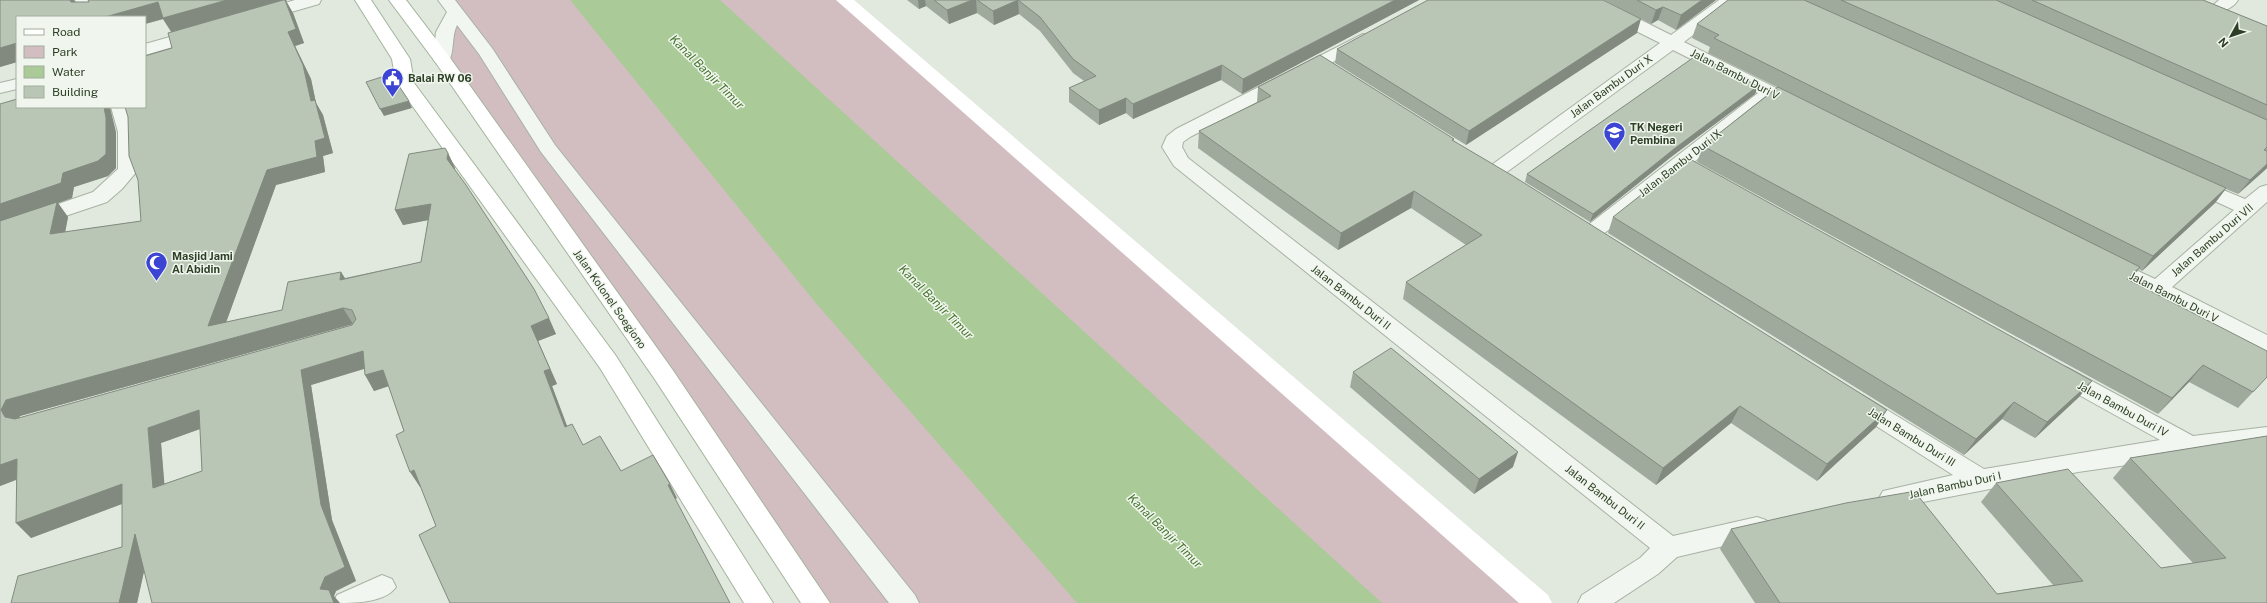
<svg xmlns="http://www.w3.org/2000/svg" width="2267" height="603" font-family="'Public Sans',sans-serif">
<rect width="100%" height="100%" fill="#e1e8de"/>
<path fill="#d2bec1" d="M446,0H844L1538,603H816L442,59L455,12Z"/>
<path fill="#aaca97" d="M570,0H720L1382,603H1077L815,302Z"/>
<g fill="none" stroke-linecap="round" stroke-linejoin="round">
<defs>
<path id="street" d="M75,0H91L98,17H82Z
M295,0H321L319,4L260,21L254,20L252,16L254,12Z
M438,0H455L492,48L555,145L915,595L919,603H889L541,152L479,54L457,25C451,37 455,52 448,63H436L433,59L436,32L447,12Z
M1580,0H1601L1671,35L1719,0H1738L1684,42L1804,102L1806,106L1804,110L1797,112L1790,110L1772,100L1597,239L1590,241L1583,239L1580,234L1583,229L1758,93L1673,50L1500,177L1493,179L1486,177L1483,173L1486,169L1660,43L1582,4Z
M2219,0H2238C2233,8 2223,13 2213,11L2211,7Z
M198,29L204,30L207,34L204,38L145,55V44Z
M1363,34L1369,35L1372,39L1369,43L1190,137L1183,142L1182,147L1188,158L1673,536L1757,517L1766,520L1770,528L1766,536L1677,557L1658,574L1614,603H1578L1582,595L1640,558L1650,548L1174,166L1162,147L1167,136L1176,129Z
M17,79V89L0,93V83Z
M111,107H129L136,132L138,170L122,189L107,202L0,238V224L93,192L118,169V132Z
M2194,178L2245,199L2260,187L2267,185V202L2172,287L2267,335V353L2098,268L2095,263L2098,258L2106,256L2155,279L2234,210L2187,188L2184,184L2187,180Z
M2060,365L2068,368L2193,436L2267,427V445L2078,472L1892,508L1883,505L1879,498L1883,491L1953,475L1848,408L1844,402L1848,396L1856,393L1864,396L1984,469L2160,440L2052,380L2048,374L2052,368Z
M382,575L392,579L396,587C385,603 354,603 333,603L337,595Z"/>
<path id="primary" d="M355,0H371L410,59L414,83L616,356L773,603H744L600,368L396,83L392,59Z
M389,0H406L448,55L672,369L830,603H801L656,381L436,63Z"/>
</defs>
<use href="#street" stroke="#a7b2a3" stroke-width="2"/>
<use href="#primary" stroke="#a4b49c" stroke-width="2"/>
<use href="#street" fill="#f2f6f0" fill-rule="evenodd"/>
<path fill="#fff" fill-rule="evenodd" d="M836,0H854L1548,595L1552,603H1519Z"/>
<use href="#primary" fill="#fff" fill-rule="evenodd"/>
</g>
<path fill="#9fa99c" fill-rule="evenodd" d="M0,0H74L75,2L287,1H286L293,13L304,43L295,46L311,79L316,103L323,115L333,153L323,156L325,172L276,185L226,322L282,310L341,272L345,278L421,262L428,220L403,225L395,210L448,153L455,168V170L556,334L538,341L557,384L552,386L567,426L583,445L621,471L677,498L436,526L421,487H420L404,431L389,386L374,391L364,369L311,385L332,520L356,581L336,591L334,596L144,571L137,603H11L122,547V504L31,538L16,480L0,486V104L116,132V168L108,176L74,187L72,198L58,203L68,217L65,232L141,221L172,48L171,32L163,19L145,24V17H17V62L0,67ZM353,324L352,325L18,419L20,416ZM200,429L202,471L164,484L161,443Z
M907,0H1419L1242,94L1221,80L1133,119L1126,113L1099,125L1069,102V88L1084,81L1073,73L1040,31L1019,14L994,25L977,13L949,24L926,6L919,9Z
M1604,0H1716L1676,30L1658,20L1651,24Z
M1728,0H2203L2267,26V168L2238,194L2226,189L2215,203L2142,271L2139,269L2130,280L2267,377L2238,408L2189,382L2158,414L1697,162L1703,146L1777,87L1708,53L1710,47L1692,38L1697,24Z
M1637,33L1466,145L1335,63L1337,49Z
M1758,86L1755,94L1671,157L1590,222L1525,182L1527,174Z
M1258,87L1454,139L1453,141L1887,410L1876,427L1817,481L1731,423L1656,485L1403,299L1406,282L1466,245L1411,208L1338,250L1198,148L1199,131L1257,103Z
M1613,217L2092,381L2079,397L2035,438L2002,419L1964,455L1608,233Z
M1353,372L1513,467L1474,494L1350,387Z
M2267,436V603H1755L1720,549L1731,529L1916,498L1997,594L2053,585L1981,502L1996,483L2161,568L2193,563L2113,478L2130,458Z"/>
<path fill="#828a7f" d="M70,0H74L81,17L71,2Z
M227,0H286L287,1H286L293,13L304,43L295,46L311,79L316,103L323,115L333,153L323,156L325,172L276,185L219,342L208,326L173,34L163,19L145,24V17H105L158,2Z
M918,0H925L926,6L919,9Z
M972,0H976L977,13L949,24L947,10Z
M1018,0L1019,14L994,25L993,11Z
M1395,0H1419L1242,94L1243,79Z
M1702,0H1716L1676,30L1681,15Z
M1663,7L1658,20L1651,24L1656,10Z
M1641,19L1637,33L1466,145L1469,131Z
M17,43V62L0,67V48Z
M1222,65L1221,80L1133,119V104Z
M1758,86L1755,94L1671,157L1590,222L1593,214L1674,149Z
M1126,98V113L1099,125V110Z
M409,101L412,108L384,116L380,109Z
M104,107H110L116,132V168L108,176L74,187L72,198L58,203L68,217L62,249L0,223V204L63,173Z
M448,153L455,168L454,174L447,159Z
M2267,164V168L2265,170L2238,194L2250,180Z
M2226,188L2215,203L2142,271L2153,256Z
M1414,191L1411,208L1338,250L1341,233Z
M431,204L439,218L403,225L395,210Z
M2140,267L2128,284L2127,279Z
M341,272L350,287L340,280Z
M343,308L353,324L20,416L16,425L5,417L1,410L6,400Z
M549,318L556,334L538,341L557,384L552,386L573,442L565,427L544,371L531,326Z
M363,351L373,366L311,385L332,520L356,581L336,591L334,596L340,603H334L320,589L301,370Z
M2203,365L2189,382L2158,414L2172,398Z
M383,370L392,385L374,391L365,375Z
M2092,381L2079,397L2035,438L2047,422Z
M2014,402L2002,419L1964,455L1976,439Z
M1740,406L1731,423L1656,485L1663,468Z
M199,410L211,425L161,443L166,502L153,488L148,428Z
M1887,410L1876,427L1817,481L1827,464Z
M1518,452L1513,467L1474,494L1479,479Z
M17,459L31,474L0,486V465Z
M414,470L424,485L420,487L410,472Z
M122,484L135,499L31,538L16,523Z
M670,484L677,498L674,500L668,485Z
M1922,490L1908,509L1912,499Z
M135,534L149,549L137,603H119Z"/>
<path fill="#b9c5b5" stroke="#828a7f" fill-rule="evenodd" d="M0,0H70L71,2H89L88,0H227L163,18L158,2L105,17H17V43L0,48Z
M283,0H285L296,29L288,32L303,65L311,101L315,100L325,138L315,141L317,157L267,170L208,326L282,310L288,282L341,272L340,280L421,262L431,204L395,210L409,154L445,148L448,153L447,159L466,185L534,289L549,318L531,326L550,369L544,371L565,427L572,424L583,445L600,436L621,471L653,455L670,484L668,485L730,603H450L419,535L436,526L414,470L410,472L396,435L404,431L383,370L365,375L363,351L301,370L321,505L345,567L325,577L320,589L329,590L334,603H152L135,534L119,603H11L18,576L122,547V484L16,523L17,459L0,465V221L57,202L50,234L141,221L138,180L129,156L128,117L125,107H145V56L172,48L168,33ZM343,308L352,310L356,319L352,325L15,419L5,417L1,410L6,400ZM199,410L202,471L153,488L148,428Z
M934,0H972L947,10Z
M977,0H1395L1243,79L1222,65L1133,104L1126,98L1099,110L1069,88L1096,76L1073,59L1040,17L1018,0L993,11Z
M1428,0H1603L1641,19L1469,131L1337,49Z
M1637,0H1702L1681,15L1663,7L1656,10Z
M1728,0H1804L2226,188L2153,256L1714,38L1719,35L1697,24Z
M1841,0H1996L2267,120V147L2264,150L2267,151V164L2250,180Z
M2032,0H2203L2267,26V105Z
M1320,55L1454,139L1452,140L1513,176L1887,410L1827,464L1740,406L1663,468L1406,282L1482,235L1414,191L1341,233L1199,131L1271,96L1258,87Z
M1697,55L1758,86L1674,149L1593,214L1527,174Z
M391,74L409,101L380,109L366,82Z
M1778,87L2140,267L2127,279L2267,351V377L2253,392L2203,365L2172,398L1703,146Z
M17,99V107H104L106,118V154L98,161L63,173L61,183L0,204V104Z
M1688,158L2092,381L2047,422L2014,402L1976,439L1613,217Z
M1391,348L1518,452L1479,479L1353,372Z
M2267,436V603H1780L1731,529L1846,503L1922,490L1912,499L1919,497L1997,594L2083,581L1996,483L2068,469L2161,568L2226,558L2130,458Z"/>
<defs>
<symbol id="civic-pin" viewBox="-11 -11 22 30"><path d="M0 17L-7.5 6A9.5 9.5 0 1 1 7.5 6Z" fill="#3c44d3" stroke="#f0f6ed"/><path d="M-.6-6.5H3V-4.5H.6V-3L4-1V1h2V6H-6V1h2V-1L-.6-3ZM-1.2 2.5V6h2.4V2.5Z" fill="#fff"/></symbol>
<symbol id="school-pin" viewBox="-11 -11 22 30"><path d="M0 17L-7.5 6A9.5 9.5 0 1 1 7.5 6Z" fill="#3c44d3" stroke="#f0f6ed"/><path d="M0-5L7-2L0 1L-7-2ZM-4 1L0 2.5L4 1V4Q0 6-4 4Z" fill="#fff"/></symbol>
<symbol id="mosque-pin" viewBox="-11 -11 22 30"><path d="M0 17L-7.5 6A9.5 9.5 0 1 1 7.5 6Z" fill="#3c44d3" stroke="#f0f6ed"/><path d="M3.5-4.9A6 6 0 1 0 3.5 4.9A5 5 0 1 1 3.5-4.9Z" fill="#fff"/></symbol>
</defs>
<g fill-rule="evenodd">
<use href="#civic-pin" x="380" y="66" width="25" height="34"/>
<use href="#school-pin" x="1602" y="120" width="25" height="34"/>
<use href="#mosque-pin" x="144" y="250" width="25" height="34"/>
</g>
<g text-anchor="middle" dominant-baseline="central" stroke-width="3" stroke-linejoin="round" paint-order="stroke">
<g font-size="11" fill="#2d3f26" stroke="#f0f6ed">
<text transform="translate(1735 74) rotate(27)">Jalan Bambu Duri V</text>
<text transform="translate(1611 86) rotate(-36)">Jalan Bambu Duri X</text>
<text transform="translate(1680 163) rotate(-38)">Jalan Bambu Duri IX</text>
<text transform="translate(2212 240) rotate(-41)">Jalan Bambu Duri VII</text>
<text transform="translate(1351 297) rotate(38)">Jalan Bambu Duri II</text>
<text transform="translate(2174 297) rotate(27)">Jalan Bambu Duri V</text>
<text transform="translate(610 299) rotate(55)">Jalan Kolonel Soegiono</text>
<text transform="translate(2123 409) rotate(29)">Jalan Bambu Duri IV</text>
<text transform="translate(1912 437) rotate(32)">Jalan Bambu Duri III</text>
<text transform="translate(1955 485) rotate(-12)">Jalan Bambu Duri I</text>
<text transform="translate(1605 497) rotate(38)">Jalan Bambu Duri II</text>
</g>
<g font-size="11" font-weight="bold" fill="#2d3f26" stroke="#f0f6ed" text-anchor="start">
<text x="408" y="78">Balai RW 06</text>
<text x="1630" y="127">TK Negeri<tspan x="1630" dy="13">Pembina</tspan></text>
<text x="172" y="256">Masjid Jami<tspan x="172" dy="13">Al Abidin</tspan></text>
</g>
<g font-size="12" font-style="italic" fill="#47752f" stroke="#f0f6ed">
<text transform="translate(707 72) rotate(45)">Kanal Banjir Timur</text>
<text transform="translate(936 302) rotate(45)">Kanal Banjir Timur</text>
<text transform="translate(1165 531) rotate(45)">Kanal Banjir Timur</text>
</g>
</g>
<rect x="16" y="16" width="130" height="92" fill="#f0f6ed" stroke="#a2ad9d"/>
<rect x="24" y="29" width="20" height="6" fill="#ffffff" stroke="#a2ad9d"/>
<text x="52" y="36" font-size="12" fill="#2d3f26">Road</text>
<rect x="24" y="46" width="20" height="12" fill="#d2bec1" stroke="#a2ad9d"/>
<text x="52" y="56" font-size="12" fill="#2d3f26">Park</text>
<rect x="24" y="66" width="20" height="12" fill="#aaca97" stroke="#a2ad9d"/>
<text x="52" y="76" font-size="12" fill="#2d3f26">Water</text>
<rect x="24" y="86" width="20" height="12" fill="#b9c5b5" stroke="#a2ad9d"/>
<text x="52" y="96" font-size="12" fill="#2d3f26">Building</text>
<g transform="translate(2231 36) rotate(230)" stroke="#f0f6ed" stroke-width="3" paint-order="stroke">
<path d="M0-3L7 15L0 10L-7 15Z" fill="#2d3f26"/>
<text y="-6" font-size="11" font-weight="bold" text-anchor="middle" fill="#2d3f26">N</text>
</g>
</svg>
